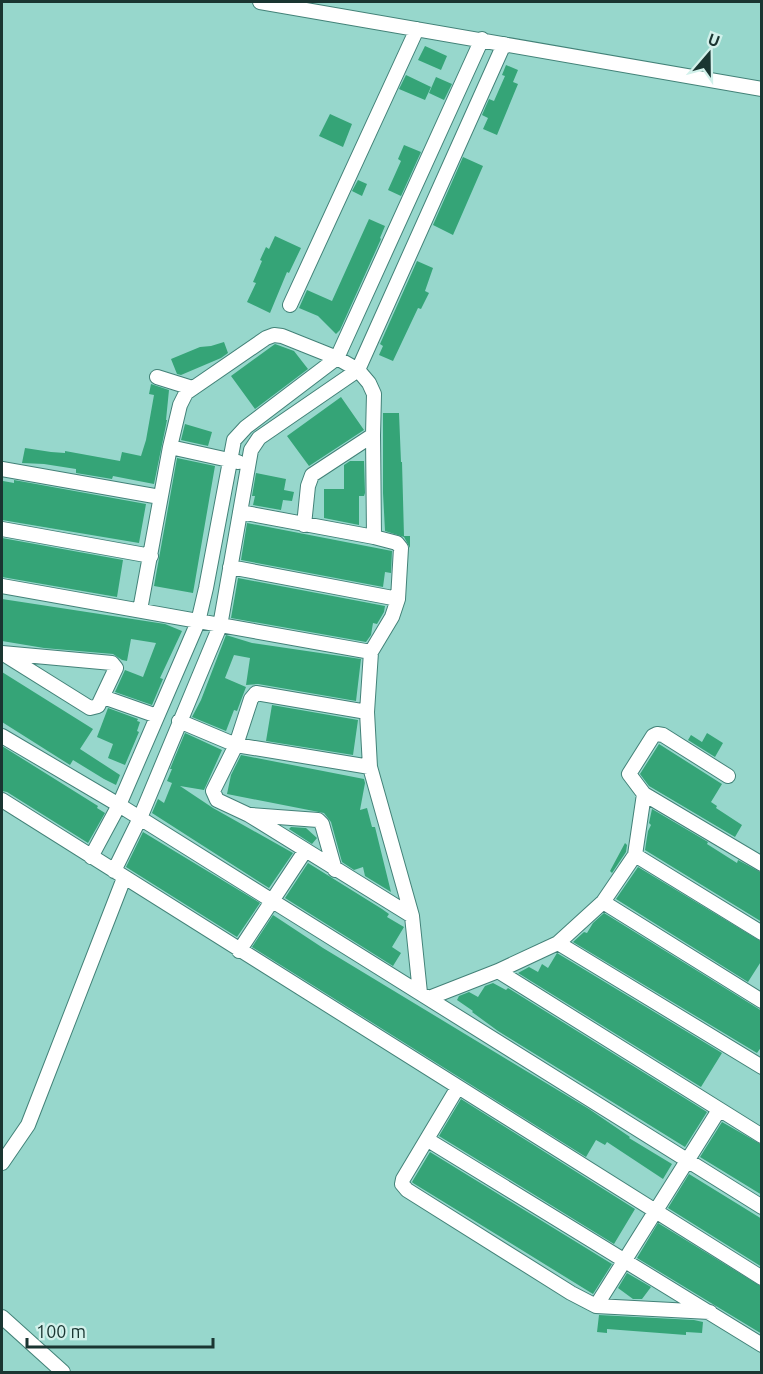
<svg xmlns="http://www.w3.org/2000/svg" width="763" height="1374" font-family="Ubuntu,sans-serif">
<rect width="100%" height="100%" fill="#97d7cc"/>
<path fill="#35a477" d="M425,46L447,56L441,70L418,60Z
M506,65L518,70L513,82L518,84L497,135L483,129L488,118L482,115L489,99L494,101L505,76L502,75Z
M406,75L431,87L425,100L399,89Z
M436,77L452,84L444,100L429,93Z
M330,114L352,124L343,147L319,136Z
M404,145L421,152L401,196L388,190L401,161L398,159Z
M463,157L483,166L453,235L433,225Z
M358,180L367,184L362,196L352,191Z
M369,219L385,226L380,238L381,239L340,330L336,334L318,316L299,308L307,290L332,301Z
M275,236L301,248L289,273L287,272L270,313L247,302L256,283L253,282L262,261L260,260L266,247L269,249Z
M417,261L433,268L425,291L429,293L421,309L418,308L393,361L379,355L383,346L380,344Z
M224,342L228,353L221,358L181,375L177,374L171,359L200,347L211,346Z
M275,344L294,351L308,369L255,409L231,376Z
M151,384L169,390L166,420H167L154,484L113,476L112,479L76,473V469L44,464L22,463L25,448L51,452L65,453V451L120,461L122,452L141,456L146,440L154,395L149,394Z
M341,397L364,430L309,466L287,436Z
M383,413H399L401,462H402L404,536H410V548L404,537L385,531L383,493Z
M185,424L212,432L208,446L181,440Z
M177,458L215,466L193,593L154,586Z
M350,461H364L365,493L364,496H359V525L324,518V489H344V465Z
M256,473L286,479L284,490L294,492L292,501L283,500L281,510L253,505L255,496H252Z
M14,480L146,504L139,543L2,520L3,481L14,483Z
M247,523L392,551L391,573L385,572L383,587L241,560Z
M2,538L123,560L117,597L2,577Z
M238,578L385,606L384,612L377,624L373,623L371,635L366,642L231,618Z
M2,599L165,624L182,631L160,678L163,679L152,705L115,692L125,670L143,677L156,643L131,639L127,661L122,660L113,654L44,648L2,641Z
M226,635L252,643L361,659L356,701L258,684L246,685L250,658L234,655L225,678L246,687L237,711L234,710L226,731L192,717L201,700Z
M2,672L93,729L80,749L120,775L116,785L104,779L73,760L70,765L2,722Z
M272,705L358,720L353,755L266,741Z
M108,708L138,719L137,721L140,722L137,731L139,732L125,765L108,758L113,744L97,737Z
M185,733L222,750L204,790L180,786L213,808L293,853L269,888L152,813L158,799L164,803L172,783L167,781L172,769H170Z
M707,733L723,743L715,757L688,740L691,735L702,742Z
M659,744L722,784L711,802L717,806L716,808L742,825L735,837L649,786L640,774Z
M2,746L98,806L97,808L105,813L88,843L7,792L2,791Z
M241,755L364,779L365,783L360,810L367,808L372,827H375L391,892L365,876L363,867L354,870L342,862L331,822L324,813L227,794L231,775Z
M652,809L708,842L707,844L737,863L738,860L762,873V922L645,850L648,831L651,825L649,823Z
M291,827L306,828L317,838L312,844L289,829Z
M143,832L260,903L237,937L126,867Z
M625,843L627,845L626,852L612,873L610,871Z
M308,863L382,909L389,914L387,917L404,927L392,947L401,953L393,966L285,898Z
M638,867L762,942V960L748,982L616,899Z
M604,913L762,1011V1046L757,1053L573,942L584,932L587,933L593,923Z
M273,915L323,948L589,1109L630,1137L629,1138L672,1164L663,1179L607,1142L605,1145L596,1140L586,1157L252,947Z
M557,953L722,1053L701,1087L518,973L529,967L538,972L542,964L548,968Z
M493,983L506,990L508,988L707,1112L685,1147L498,1031L472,1012L473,1011L457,1000L459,996L469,992L478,997L485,986Z
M461,1099L635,1209L614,1244L439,1136Z
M722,1122L762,1145V1195L700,1157Z
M430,1152L612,1264L593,1294L413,1183L412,1182Z
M689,1174L762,1219V1267L668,1208Z
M658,1223L762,1287V1334L637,1258Z
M627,1273L651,1287L642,1299H633L618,1288Z
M599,1315L694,1320L703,1322L702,1333L686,1332V1335L607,1329V1333L597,1332Z"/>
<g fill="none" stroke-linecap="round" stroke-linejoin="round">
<defs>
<path id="minor" d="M260,2L762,89
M290,305L417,29
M157,377L192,388
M170,447L238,462
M2,469L160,497
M240,512L374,537L397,543L401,548L398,599L392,617L371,652L367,712L370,767L412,916L420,993
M304,525L308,486L312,475L373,435
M2,529L151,556
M230,567L398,599
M2,586L371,652
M140,610L170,447L180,405L186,393L266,338L274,335L282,336L337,358L358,370L369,383L374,394L373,435L374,537
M2,653L112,663L116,668L98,706L90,708L2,653
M103,697L157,716
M367,712L256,693L251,699L236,745L213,791L217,800L249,815L412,916
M179,721L236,745L370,767
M2,736L119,805L762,1207
M644,794L762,864
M2,800L762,1278
M251,815L318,820L322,824L335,870
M635,855L762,933
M91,857L119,805L198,622L206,588L234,440L246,427L337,358L482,39
M114,871L140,818L220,626L251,450L259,438L358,370L504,44
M603,902L762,1001
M558,943L762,1067
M239,951L305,851
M498,971L762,1136
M429,998L498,971L558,943L603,902L635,855L644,794L629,774L653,736L657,734L663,735L728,776
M458,1087L403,1179L402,1184L407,1190L571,1293L596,1306L710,1312
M428,1140L762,1345
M2,1163L28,1125L124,878
M596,1306L719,1110
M2,1317L63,1372"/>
</defs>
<use href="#minor" stroke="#438278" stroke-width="16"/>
<use href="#minor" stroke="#fff" stroke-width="14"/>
</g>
<rect width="763" height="1374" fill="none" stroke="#1a3531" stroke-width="6"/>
<g transform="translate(709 54) rotate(20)" stroke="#d2f1eb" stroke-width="4.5" paint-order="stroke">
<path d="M0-4.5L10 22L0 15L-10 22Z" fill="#1a3531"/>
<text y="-9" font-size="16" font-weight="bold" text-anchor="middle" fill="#1a3531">U</text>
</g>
<path d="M27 1338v9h186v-9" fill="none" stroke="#1a3531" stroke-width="3"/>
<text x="36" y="1338" font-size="18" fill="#1a3531" stroke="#d2f1eb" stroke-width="4.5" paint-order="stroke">100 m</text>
</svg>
